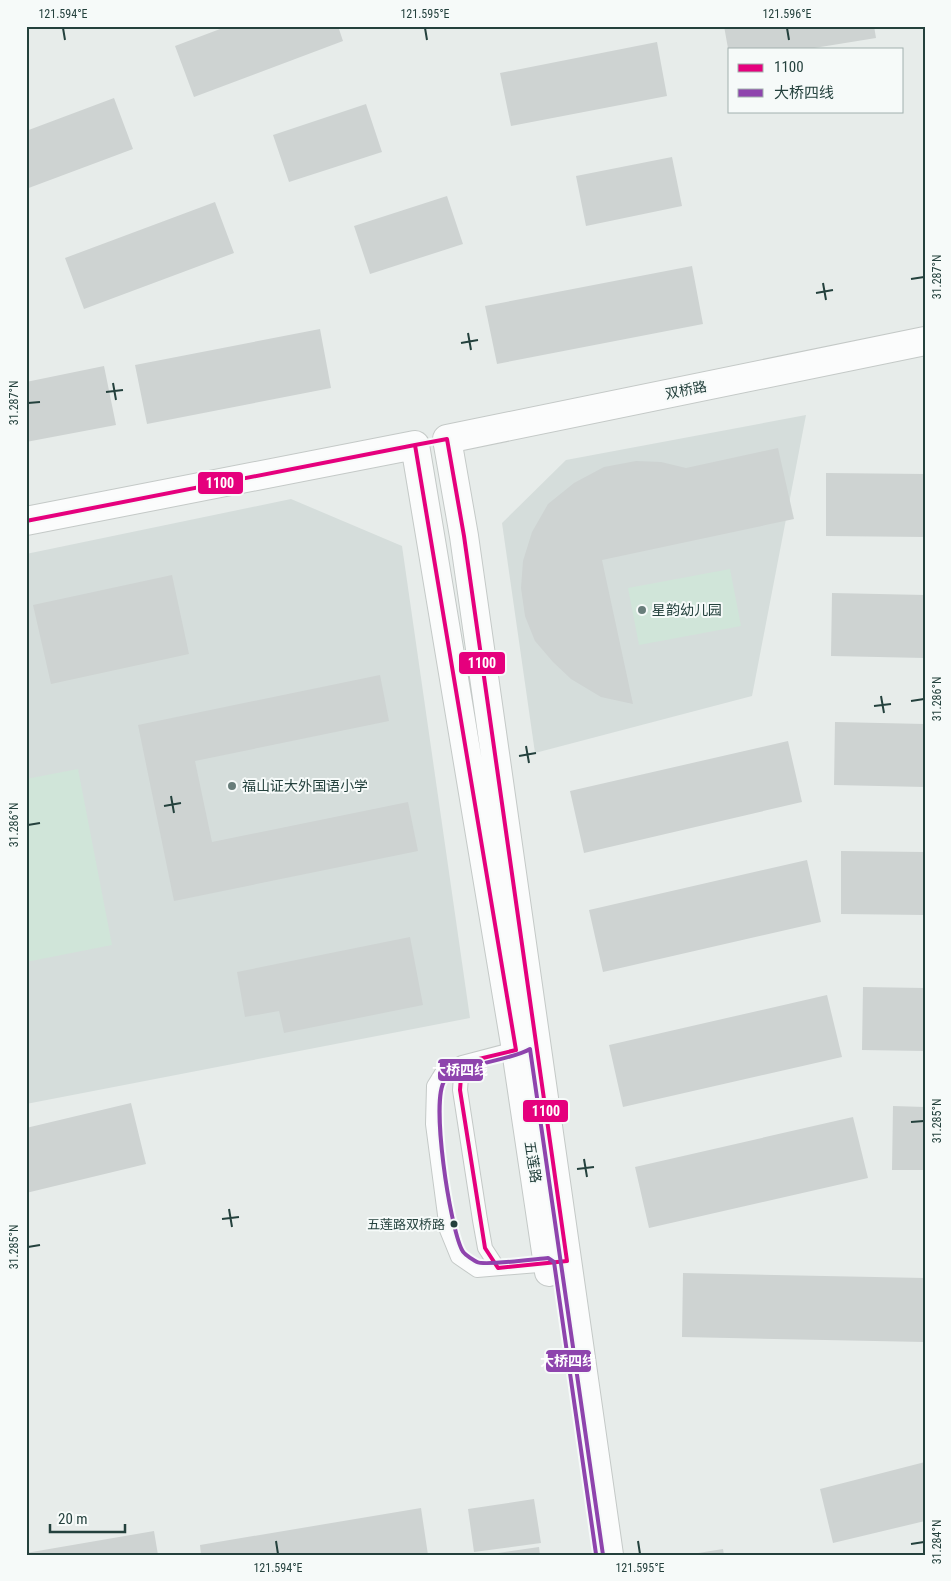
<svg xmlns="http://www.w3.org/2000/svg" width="951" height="1581" font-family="'Roboto Condensed','Noto Sans SC',sans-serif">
<rect width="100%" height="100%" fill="#e7ecea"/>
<path fill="#d5dddb" d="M806,415L752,696L535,753L502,523L566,460Z
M291,499L402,546L470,1018L26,1104V554Z"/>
<path fill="#d0e5d9" d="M730,569L741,626L639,645L628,588Z
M78,769L112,945L26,962V779Z"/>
<path fill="#ced3d2" d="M228,26H338L343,41L194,97L175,46Z
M724,26H874L876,38L808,49H730L729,54Z
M657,42L667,96L511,126L500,73Z
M114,98L133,149L26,189V131Z
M366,104L382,152L289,182L273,135Z
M672,157L682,206L586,226L576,176Z
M447,196L463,244L370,274L354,226Z
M215,202L234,253L84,309L65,258Z
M692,266L703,324L497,364L485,306Z
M320,329L331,388L147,424L135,365Z
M104,366L116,425L26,442V382Z
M778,448L794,519L602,560L633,704L601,697L571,679L553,662L535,641L525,616L521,588L523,561L532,532L548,504L574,483L604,467L636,461L661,462L686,468Z
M826,473L925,474V537L826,536Z
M172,575L189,654L51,684L33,605Z
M832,593L925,595V658L831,656Z
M380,675L389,721L195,761L212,842L408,802L418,851L174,901L138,725Z
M835,722L925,724V787L834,785Z
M788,741L802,802L584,853L570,791Z
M841,851L925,852V915L841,914Z
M807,860L821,922L603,972L589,910Z
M410,937L423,1005L284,1033L279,1011L245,1017L237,972Z
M863,987L925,988V1051L862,1050Z
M827,995L842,1057L623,1107L609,1045Z
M131,1103L146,1164L26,1193V1128Z
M893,1106L925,1107V1170H892Z
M853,1117L868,1178L649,1228L635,1167Z
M683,1273L925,1278V1342L682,1337Z
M925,1462V1521L833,1543L820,1489Z
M534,1499L541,1543L474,1552L468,1509Z
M421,1508L428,1555H201L200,1545Z
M154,1531L158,1555H26V1553Z
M539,1547L540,1555H491V1554Z
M723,1549L724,1555H692V1554Z"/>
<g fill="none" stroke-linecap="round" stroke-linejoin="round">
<defs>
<path id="service" d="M519,1048L462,1063L442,1073L434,1086L433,1124L447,1230L458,1257L477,1270L551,1264
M462,1063L460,1090L480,1220L485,1248L498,1268"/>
<path id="tertiary" d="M26,521L415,445L516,1050L549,1272
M609,1555L464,536L447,439L925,341"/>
</defs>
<use href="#service" stroke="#c4c9c7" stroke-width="16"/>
<use href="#tertiary" stroke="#c4c9c7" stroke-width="30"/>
<use href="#service" stroke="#fbfcfc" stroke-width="14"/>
<use href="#tertiary" stroke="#fbfcfc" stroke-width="28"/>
<defs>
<path id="bus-1" d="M447,439L464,536L567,1261L498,1268L485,1248L460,1090L462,1063L516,1050L415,445Z
M26,521L415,445"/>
<path id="bus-2" d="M596,1554L554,1262L548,1258C536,1259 484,1266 477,1262C472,1259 464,1255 462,1250C450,1227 430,1099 445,1080C458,1064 510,1061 530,1049L603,1555"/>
</defs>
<use href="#bus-1" stroke="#f6faf9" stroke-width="8"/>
<use href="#bus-2" stroke="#f6faf9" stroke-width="8"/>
<use href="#bus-1" stroke="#e5007d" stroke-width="4"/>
<use href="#bus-2" stroke="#8e44ad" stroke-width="4"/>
</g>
<path fill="none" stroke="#24413d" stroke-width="2" d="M63,28L65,40M425,28L427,40M787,28L789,40M911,279L924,277M823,283L826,300M816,293L833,290M468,333L471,350M461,343L478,340M113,383L116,400M106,392L123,390M28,403L40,402M881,696L884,713M911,701L924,699M874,706L891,704M526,746L529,763M519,756L536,753M171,796L174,813M164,806L181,803M28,825L40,823M911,1122L924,1121M584,1159L587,1177M577,1169L594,1167M229,1209L232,1227M222,1219L239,1217M28,1247L40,1245M276,1541L278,1554M638,1541L640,1554M911,1544L924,1542"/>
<g fill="#687d7a" stroke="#f6faf9" stroke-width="2">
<circle cx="642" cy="610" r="5"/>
<circle cx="232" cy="786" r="5"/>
</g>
<circle fill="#24413d" stroke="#f6faf9" stroke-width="2" cx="454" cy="1224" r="4.5"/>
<g text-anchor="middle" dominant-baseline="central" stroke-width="4" stroke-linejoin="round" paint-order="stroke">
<g font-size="13" fill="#24413d" stroke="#f6faf9" text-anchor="end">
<text x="445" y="1224">五莲路双桥路</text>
</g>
<g font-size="14" fill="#24413d" stroke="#f6faf9">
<text transform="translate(686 390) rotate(-11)">双桥路</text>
<text transform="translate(533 1162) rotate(81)">五莲路</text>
</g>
<g font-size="14" fill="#24413d" stroke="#f6faf9" text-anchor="start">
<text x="652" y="610">星韵幼儿园</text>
<text x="242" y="786">福山证大外国语小学</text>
</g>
</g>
<g stroke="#f6faf9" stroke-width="2">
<rect x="197" y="471" width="47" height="24" rx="5" fill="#e5007d"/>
<rect x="458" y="651" width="48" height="24" rx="5" fill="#e5007d"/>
<rect x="437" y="1058" width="47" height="24" rx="5" fill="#8e44ad"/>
<rect x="522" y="1099" width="47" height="24" rx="5" fill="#e5007d"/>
<rect x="545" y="1349" width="47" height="24" rx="5" fill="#8e44ad"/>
</g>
<g font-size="14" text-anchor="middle" font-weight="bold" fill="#fff">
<text x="220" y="488">1100</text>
<text x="482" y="668">1100</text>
<text x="460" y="1075">大桥四线</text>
<text x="546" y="1116">1100</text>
<text x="568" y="1366">大桥四线</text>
</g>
<rect width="951" height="1581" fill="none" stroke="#f6faf9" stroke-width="55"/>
<rect x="728" y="48" width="175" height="65" fill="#f6faf9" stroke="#a2b0ae"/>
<rect x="738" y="64" width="25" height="8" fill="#e5007d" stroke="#a2b0ae"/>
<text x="774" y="72" font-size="15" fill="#24413d">1100</text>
<rect x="738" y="89" width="25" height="8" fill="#8e44ad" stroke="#a2b0ae"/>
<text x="774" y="98" font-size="15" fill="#24413d">大桥四线</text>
<path d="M50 1524v8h75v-8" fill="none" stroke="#24413d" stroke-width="2.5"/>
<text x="58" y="1524" font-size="15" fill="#24413d" stroke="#f6faf9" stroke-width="4" paint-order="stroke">20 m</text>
<rect x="28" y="28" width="896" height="1526" fill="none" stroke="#24413d" stroke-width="2"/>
<g font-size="12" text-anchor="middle" fill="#24413d">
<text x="63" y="18">121.594°E</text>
<text x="425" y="18">121.595°E</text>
<text x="787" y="18">121.596°E</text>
<text transform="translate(937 277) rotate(-90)" y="4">31.287°N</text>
<text transform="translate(14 403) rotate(-90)" y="4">31.287°N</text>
<text transform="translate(937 699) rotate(-90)" y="4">31.286°N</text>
<text transform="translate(14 825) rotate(-90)" y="4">31.286°N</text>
<text transform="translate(937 1121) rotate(-90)" y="4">31.285°N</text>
<text transform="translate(14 1247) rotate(-90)" y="4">31.285°N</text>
<text transform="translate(937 1542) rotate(-90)" y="4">31.284°N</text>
<text x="278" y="1572">121.594°E</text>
<text x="640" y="1572">121.595°E</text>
</g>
</svg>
